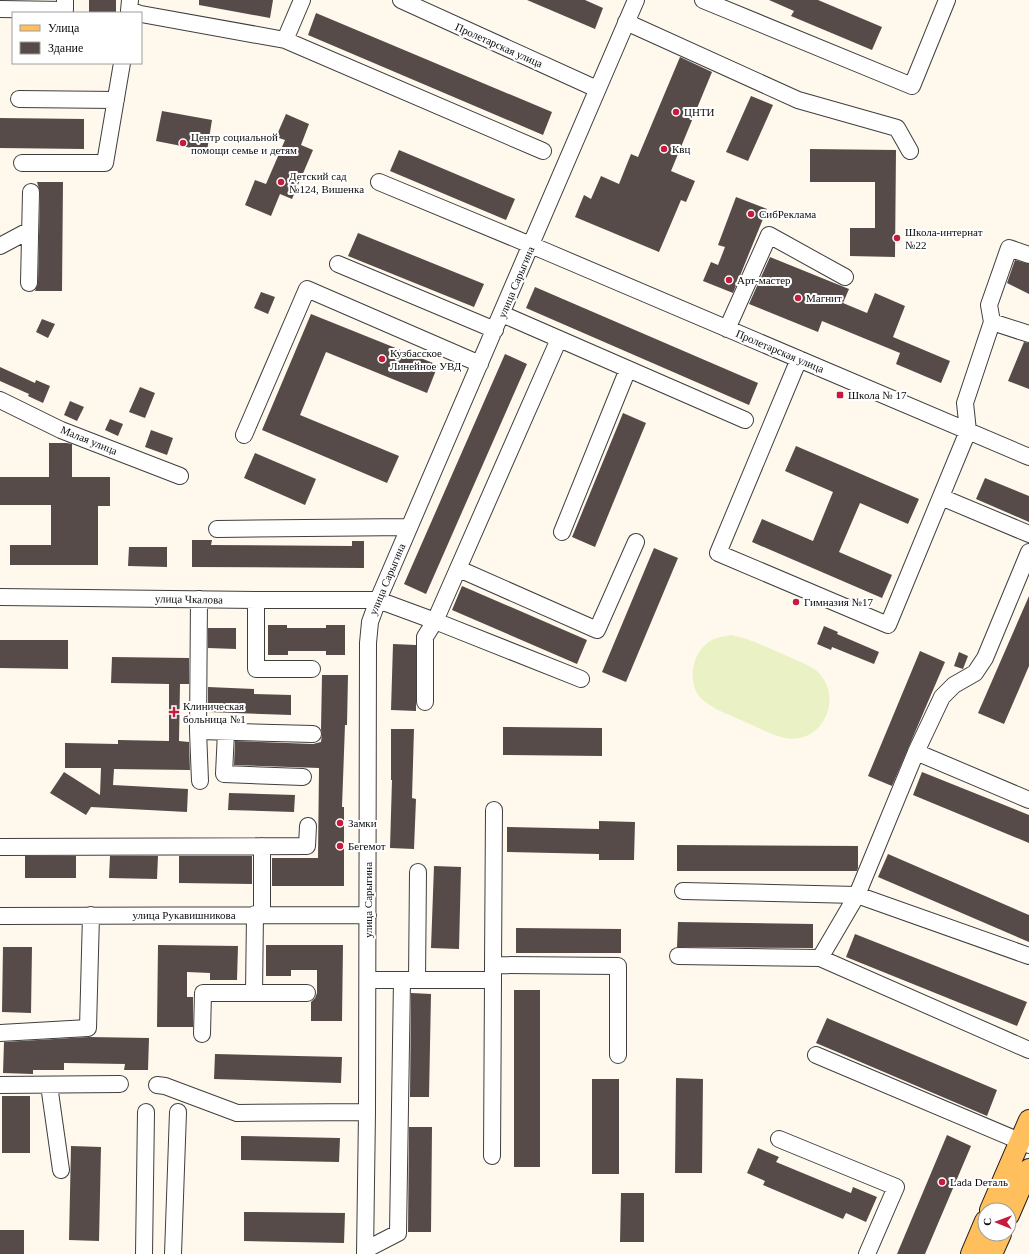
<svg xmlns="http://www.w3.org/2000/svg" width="1029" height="1254" font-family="Georgia,serif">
<rect width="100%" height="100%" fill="#fff8ec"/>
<path fill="#eaf2c5" d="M731,635C751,639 769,648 787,656C798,661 811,665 819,673C844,700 821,745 785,738C771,735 757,727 743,721C730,715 714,710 703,700C688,687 690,660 704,646C711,638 721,637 731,635Z"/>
<path fill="#564b48" d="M89,0H116V13H89Z
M199,0H273L270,18L199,5Z
M527,0H585L603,8L595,29Z
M769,0H818L882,27L872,50L791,16L794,11Z
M316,13L552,112L543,135L308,35Z
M680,57L712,72L671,171L695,181L686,202L681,200L659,252L575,217L584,195L591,199L601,176L619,184L631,154L638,157Z
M751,96L773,105L748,161L726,152Z
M162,111L212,120L207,151L156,141Z
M286,114L309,124L301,145L313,150L292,199L280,194L271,216L245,205L255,180L266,184L285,140L276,137Z
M0,118L84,119V149L0,148Z
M810,149L896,150L895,257L850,256V228H875V182H810Z
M399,150L515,199L506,220L390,171Z
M37,182H63L62,291H35L38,283L40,192Z
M736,197L767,209L733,293L703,281L711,262L718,265L725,247L718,245Z
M358,233L484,284L474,307L348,256Z
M770,257L849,289L843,303L867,313L875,293L905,306L893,337L950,361L941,383L896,364L900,353L822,321L818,332L749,304Z
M1015,260L1029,264V294L1007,283Z
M535,287L758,383L749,405L526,308Z
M261,292L275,297L268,314L254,308Z
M311,314L438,365L427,393L326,352L300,415L399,456L387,483L262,430Z
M42,319L55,324L48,338L36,332Z
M1024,342L1029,343V389L1008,381Z
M505,354L527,364L426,594L404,584Z
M0,367L35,383L36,380L50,386L43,403L28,396L29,394L0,381Z
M140,387L155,393L145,418L129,412Z
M70,401L84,407L77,421L64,415Z
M623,413L646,423L595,547L572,537Z
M110,419L123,424L118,436L105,430Z
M151,430L173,438L167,455L145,447Z
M49,443H67L72,444V477H110V506H98V565H10V545H51V505H0V477H49Z
M796,446L919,499L908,524L860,503L839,552L892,575L882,598L752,542L762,519L813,541L833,492L785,471Z
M255,453L316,479L305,505L244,478Z
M985,478L1029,496V522L976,499Z
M192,540H212L211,545L352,546V541H364V568L192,567Z
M129,547H167V567L128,566Z
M654,548L678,558L626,682L602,672Z
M462,586L587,640L577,664L452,610Z
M1029,596V666L1004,724L978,713Z
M268,625H287V628H326V625H345V655H326V651H288V655H268Z
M824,626L838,632L837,634L879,652L874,664L832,647L831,650L817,644Z
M208,628H236V649L208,648Z
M0,640H68V669L0,668Z
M393,644L416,645V711L391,710Z
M920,651L945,662L892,786L868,776Z
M959,652L968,656L963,669L954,666Z
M112,657L189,658V684H180L179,741L189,742L190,770L114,769L113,785L188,789L187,812L91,807L86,815L50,793L64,772L100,795L101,768H65V743L118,744V740L169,741V684L111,683Z
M322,675H348L347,725H345L342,807H344V886H272V858H318L319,768L234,765L235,741L313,744L321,742L322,734L321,729Z
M208,687L254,689V694L291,695V715L208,712Z
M503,727L602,728V756L503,755Z
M391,729H414L412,798L416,799L414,849L390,848L392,780H391Z
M922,772L1029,815V843L913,795Z
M229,793L295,795L294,812L228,810Z
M599,821L635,822L634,860H599V854L507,852V827L599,829Z
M677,845L858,846V868L857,871H677Z
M888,854L1029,915V942L878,877Z
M25,856H76V878H25Z
M110,856H158L157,879L109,878Z
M179,856H252V884L179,883Z
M434,866L461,867L459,949L431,948Z
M678,922L813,924V948L677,947Z
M516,928L621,929V953H516Z
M855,934L1027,1002L1017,1026L846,957Z
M158,945L238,946L237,980H210V973L187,972V997H193V1027H157Z
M266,945H343L342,1021H311V1002L315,998L317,993V970H291V976H266Z
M3,947H32L31,1013L2,1012Z
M514,990H540V1167H514Z
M411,993L431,994L429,1097H410Z
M827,1018L997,1090L987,1116L816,1043Z
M89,1037L149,1038L148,1070H124L125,1064L64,1063V1070H33V1074L3,1073L4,1042Z
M215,1054L342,1057L341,1083L214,1079Z
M676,1078L703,1079L702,1173H675Z
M592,1079H619V1174H592Z
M2,1096H30V1153H2Z
M409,1127H432L431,1232H408Z
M947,1135L971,1146L925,1254H897Z
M241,1136L340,1138L339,1162L241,1160Z
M71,1146L101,1147L99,1241L69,1240Z
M758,1148L779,1157L776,1162L851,1193L853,1187L877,1197L866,1222L846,1213L843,1219L763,1185L765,1181L747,1173Z
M621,1193H644V1242H620Z
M244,1212L345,1213L344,1243L244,1241Z
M0,1230H24V1254H0Z"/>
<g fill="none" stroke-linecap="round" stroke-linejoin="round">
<defs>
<path id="minor" d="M130,0L129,11L138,13
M401,0L597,89
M703,0L912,86L947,0
M0,9L65,10V0
M141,14L285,40L543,151
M626,22L798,100L897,128L910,151
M285,40L302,0
M19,99L116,100
M22,163H105L122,63
M379,182L545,251L1029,457
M0,246L30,230
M338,264L495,330
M29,283L31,192
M502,314L745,420
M992,322L989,305L1009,248L1029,255
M727,329L769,235L845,277
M799,359L718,553L888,625L968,431L965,403L992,322L1029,334
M0,400L61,430L180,476
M244,435L307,289L480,364
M941,497L1029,534
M217,529L409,527
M562,532L628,369
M459,569L597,630L636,542
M0,597L256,600H378L435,621L559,339
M199,599L198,731L200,781
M256,600V669H312
M425,702V637L435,621L581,679
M198,731L313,734
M226,732L224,774L303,777
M916,752L1029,800
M0,847L307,846L308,826
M683,891L857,895L1029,956
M262,914V846
M0,916L368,915
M678,956L820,958L1029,1050
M820,958L857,895L916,752L942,697L954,685L975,673L985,658L1029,552
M493,965L494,810
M368,980H493V965L618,966V1055
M417,980L418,872
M254,993L255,914
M0,1033L88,1028L91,915
M202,1034L203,993H307
M816,1055L1029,1145
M0,1085L120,1084
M49,1085L61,1170
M157,1085L165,1086L237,1113L367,1112
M779,1139L896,1187L867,1254
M492,1156L493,980
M365,1250L398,1233L402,980
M144,1254L146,1112
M173,1254L178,1112
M365,1254L367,1112L368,643L370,622L378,600L636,0"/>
<path id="major" d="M990,1210L1029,1120
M1009,1215L1029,1169
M971,1254L985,1221
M992,1254L1001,1234"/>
</defs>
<use href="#minor" stroke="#3f3f3f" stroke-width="18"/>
<use href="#major" stroke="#1d1d1d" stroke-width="22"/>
<use href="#minor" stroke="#fff" stroke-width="16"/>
<use href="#major" stroke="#ffbf5c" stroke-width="20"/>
</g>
<g fill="#c61b3d" stroke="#fff" stroke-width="1.5">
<circle cx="676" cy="112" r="4"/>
<circle cx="183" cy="143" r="4"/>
<circle cx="664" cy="149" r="4"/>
<circle cx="281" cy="182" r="4"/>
<circle cx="751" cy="214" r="4"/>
<circle cx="897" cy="238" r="4"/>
<circle cx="729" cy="280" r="4"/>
<circle cx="798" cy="298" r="4"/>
<circle cx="382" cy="359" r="4"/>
<rect x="836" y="391" width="8" height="8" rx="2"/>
<circle cx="796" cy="602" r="4"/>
<path d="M172 706h4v4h4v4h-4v4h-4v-4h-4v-4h4z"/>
<circle cx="340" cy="823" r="4"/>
<circle cx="340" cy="846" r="4"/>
<circle cx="942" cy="1182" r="4"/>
</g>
<g text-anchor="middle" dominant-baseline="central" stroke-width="4" stroke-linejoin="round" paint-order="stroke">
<g font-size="11" fill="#0c0c0c" stroke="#fff">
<text transform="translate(499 45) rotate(24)">Пролетарская улица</text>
<text transform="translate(516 282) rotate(-67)">улица Сарыгина</text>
<text transform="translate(780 351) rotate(23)">Пролетарская улица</text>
<text transform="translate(89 440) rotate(22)">Малая улица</text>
<text transform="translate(387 579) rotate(-67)">улица Сарыгина</text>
<text transform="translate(189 599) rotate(1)">улица Чкалова</text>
<text transform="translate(368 900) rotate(-90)">улица Сарыгина</text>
<text x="184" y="915">улица Рукавишникова</text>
</g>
<g font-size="11" fill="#0c0c0c" stroke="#fff" text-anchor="start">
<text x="684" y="112">ЦНТИ</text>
<text x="191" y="137">Центр социальной<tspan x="191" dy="13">помощи семье и детям</tspan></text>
<text x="672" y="149">Квц</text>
<text x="289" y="176">Детский сад<tspan x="289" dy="13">№124, Вишенка</tspan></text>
<text x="759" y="214">СибРеклама</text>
<text x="905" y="232">Школа-интернат<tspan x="905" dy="13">№22</tspan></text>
<text x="737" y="280">Арт-мастер</text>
<text x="806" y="298">Магнит</text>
<text x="390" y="353">Кузбасское<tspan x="390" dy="13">Линейное УВД</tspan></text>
<text x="848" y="395">Школа № 17</text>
<text x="804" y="602">Гимназия №17</text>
<text x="183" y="706">Клиническая<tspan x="183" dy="13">больница №1</tspan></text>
<text x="348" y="823">Замки</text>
<text x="348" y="846">Бегемот</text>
<text x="950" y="1182">Lada Dеталь</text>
</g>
</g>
<rect x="12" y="12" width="130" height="52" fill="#ffffff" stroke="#9e9e9e"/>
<rect x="20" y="25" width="20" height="6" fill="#ffbf5c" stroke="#9e9e9e"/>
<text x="48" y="32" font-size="12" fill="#0c0c0c">Улица</text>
<rect x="20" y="42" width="20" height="12" fill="#564b48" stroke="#9e9e9e"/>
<text x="48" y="52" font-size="12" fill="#0c0c0c">Здание</text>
<g transform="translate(997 1222) rotate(271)"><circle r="19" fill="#ffffff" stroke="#9e9e9e"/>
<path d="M0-3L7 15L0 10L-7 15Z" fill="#c61b3d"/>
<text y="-6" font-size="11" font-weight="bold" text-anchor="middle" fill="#0c0c0c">С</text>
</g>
</svg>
